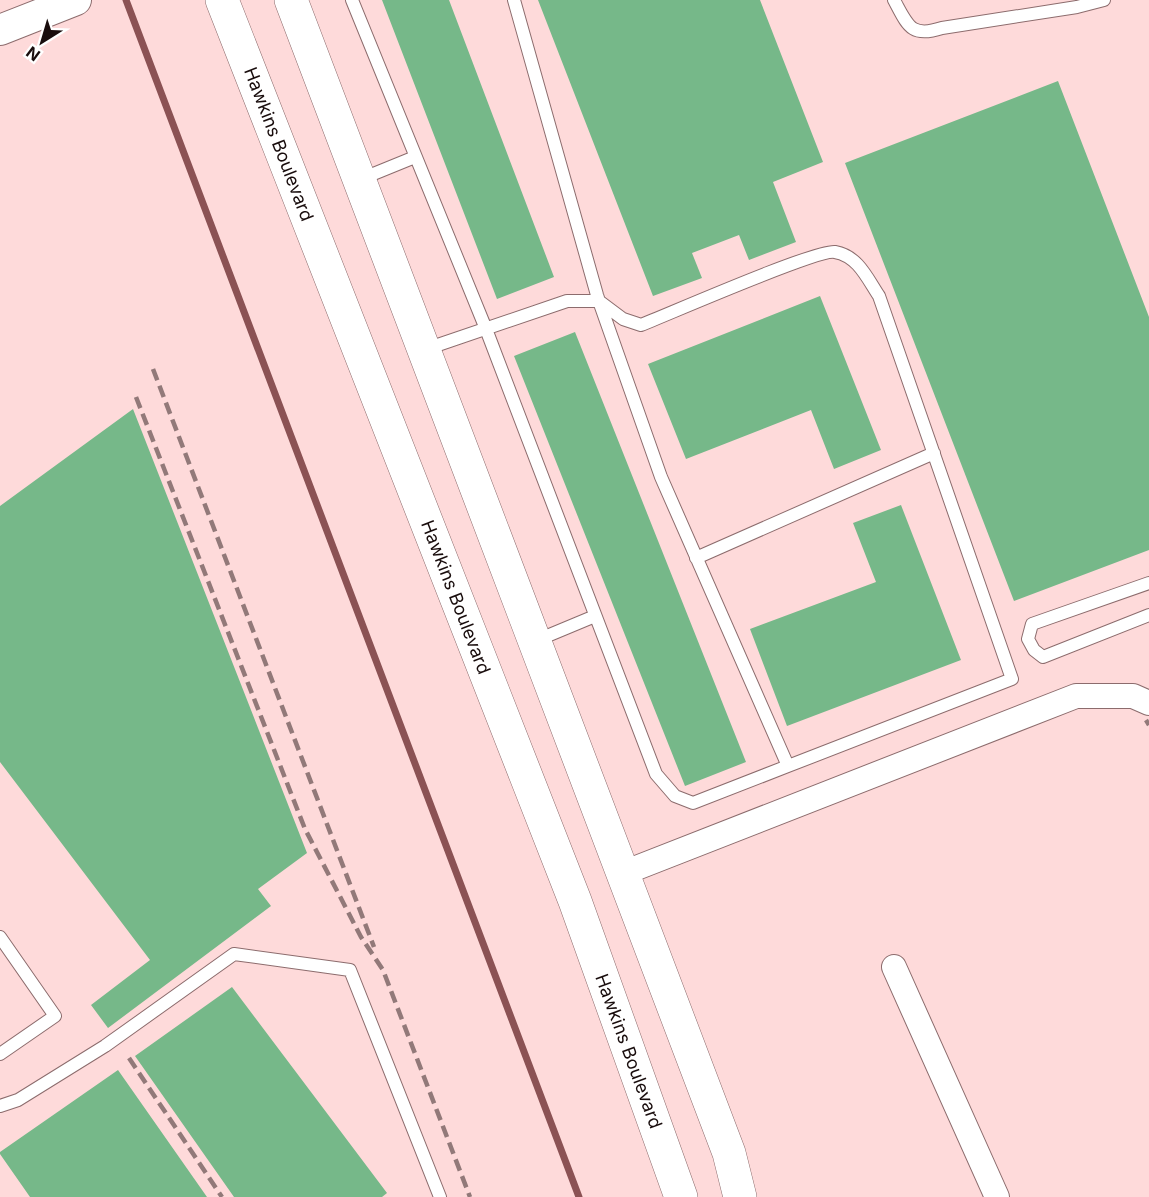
<svg xmlns="http://www.w3.org/2000/svg" width="1149" height="1197" font-family="Inter,sans-serif">
<rect width="100%" height="100%" fill="#fedada"/>
<g fill="none" stroke-linecap="round" stroke-linejoin="round">
<path stroke="#8b5254" stroke-width="7" d="M126,0L579,1197"/>
</g>
<path fill="#76b889" d="M382,0H449L554,277L497,299Z
M538,0H760L823,162L773,182L796,242L749,260L739,235L692,253L702,278L653,296Z
M1058,81L1149,317V550L1014,601L845,163Z
M820,296L881,450L834,469L811,410L686,459L648,364Z
M575,332L746,762L685,786L514,356Z
M133,409L307,853L258,889L271,906L108,1028L91,1005L150,960L0,762V506Z
M901,505L961,660L787,726L750,629L876,582L853,523Z
M232,987L387,1193L382,1197H234L135,1056Z
M118,1070L207,1197H30L0,1154V1152Z"/>
<g fill="none" stroke-linecap="round" stroke-linejoin="round">
<defs>
<path id="service" d="M352,0L486,329L656,774L675,796L693,803L788,766
M894,0C908,26 911,38 942,28L1077,7L1104,0
M361,179L415,157
M426,349L567,301H599L623,319L641,325C669,314 817,249 835,252C858,256 867,278 879,296L1012,679L788,766L661,477L599,301L597,295L514,0
M696,558L934,453
M1149,583L1032,624L1028,639L1034,650L1043,657L1149,615
M535,641L595,616
M0,937L55,1016L0,1054
M0,1106L18,1100L105,1046L234,954L350,970L440,1197"/>
<path id="minor" d="M621,874L1076,696H1133L1149,703
M894,967L997,1197"/>
<path id="tertiary" d="M0,30L76,0"/>
<path id="secondary" d="M222,0L575,901L681,1197
M291,0L729,1153L740,1197"/>
</defs>
<use href="#service" stroke="#8c6c6d" stroke-width="14"/>
<use href="#minor" stroke="#8c6c6d" stroke-width="26"/>
<use href="#tertiary" stroke="#8c6c6d" stroke-width="32"/>
<use href="#secondary" stroke="#8c6c6d" stroke-width="34"/>
<use href="#service" stroke="#fff" stroke-width="12"/>
<use href="#minor" stroke="#fff" stroke-width="24"/>
<use href="#tertiary" stroke="#fff" stroke-width="30"/>
<use href="#secondary" stroke="#fff" stroke-width="33"/>
<path stroke="#927979" stroke-width="4.5" stroke-dasharray="12 6" stroke-linecap="butt" d="M153,369L374,947
M136,397L305,829L361,937L383,970L470,1197
M1146,720L1149,725
M129,1058L222,1197"/>
</g>
<g text-anchor="middle" dominant-baseline="central" stroke-width="5" stroke-linejoin="round" paint-order="stroke">
<g font-size="18" fill="#190d0d" stroke="#fff">
<text transform="translate(279 144) rotate(69)">Hawkins Boulevard</text>
<text transform="translate(456 597) rotate(69)">Hawkins Boulevard</text>
<text transform="translate(629 1051) rotate(70)">Hawkins Boulevard</text>
</g>
</g>
<g transform="translate(42 42) rotate(217)" stroke="#ffffff" stroke-width="4.5" paint-order="stroke">
<path d="M0-4.5L10 22L0 15L-10 22Z" fill="#190d0d"/>
<text y="-9" font-size="16" font-weight="bold" text-anchor="middle" fill="#190d0d">N</text>
</g>
</svg>
